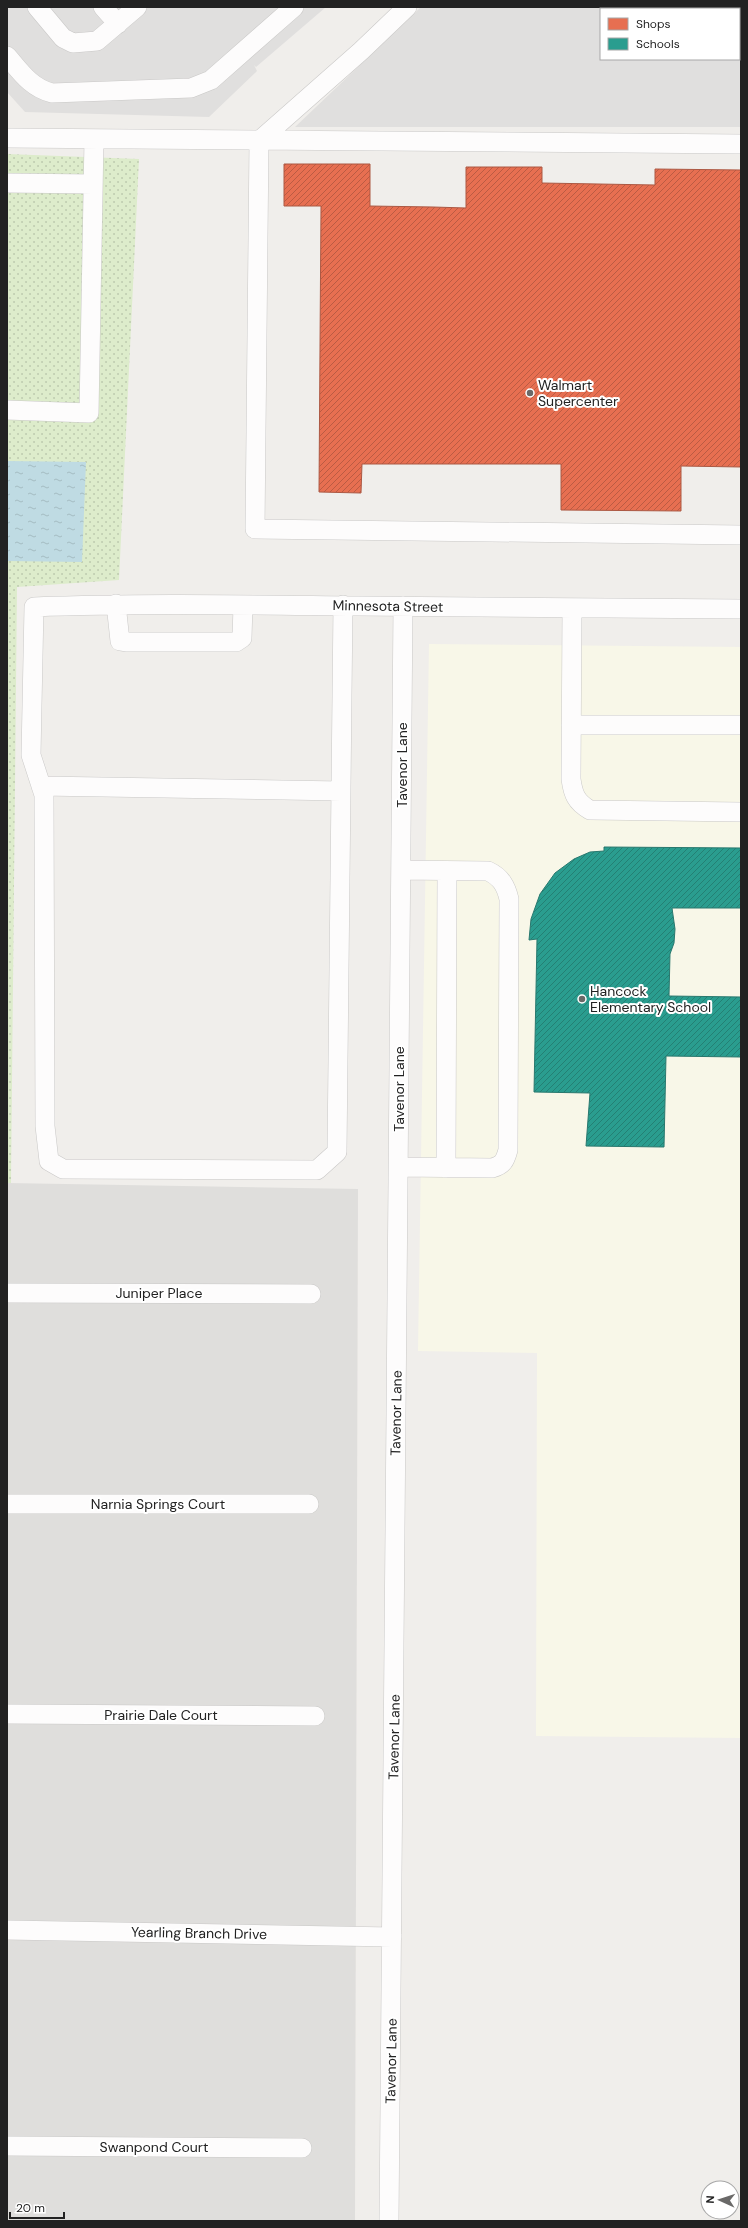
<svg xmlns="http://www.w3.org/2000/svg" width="748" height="2228" font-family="'DM Sans',sans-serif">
<defs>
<pattern id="grass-dots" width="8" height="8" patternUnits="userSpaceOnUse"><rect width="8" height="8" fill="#ddeccb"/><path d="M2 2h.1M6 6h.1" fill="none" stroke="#bdcaae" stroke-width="1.8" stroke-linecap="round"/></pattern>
<pattern id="water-ripples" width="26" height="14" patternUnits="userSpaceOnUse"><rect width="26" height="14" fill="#bfdbe3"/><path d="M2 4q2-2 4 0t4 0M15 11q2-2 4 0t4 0" fill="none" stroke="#a4bcc2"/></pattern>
<pattern id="shops-hatch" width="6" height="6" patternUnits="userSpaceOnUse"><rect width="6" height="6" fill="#e76f51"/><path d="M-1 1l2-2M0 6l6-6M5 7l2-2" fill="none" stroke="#bb5b43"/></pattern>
<pattern id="schools-hatch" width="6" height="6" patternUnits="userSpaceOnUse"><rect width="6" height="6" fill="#2a9d8f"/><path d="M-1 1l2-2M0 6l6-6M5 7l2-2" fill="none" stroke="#248074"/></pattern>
</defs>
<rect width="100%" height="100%" fill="#f0eeeb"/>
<path fill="#dfdedc" d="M7,1183L358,1189L355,2221H7Z"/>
<path fill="#f8f7e8" d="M429,644L741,647V1738L536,1736L537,1353L418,1351Z"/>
<path fill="url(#grass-dots)" d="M7,154L139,159L119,580L17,587L11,1183H7Z"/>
<path fill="#e0dfde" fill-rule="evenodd" d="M7,7H326L256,67L254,65L257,71L209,117L25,112L7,92Z
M421,7H741V127H295ZM601,9H739V59H601Z"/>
<path fill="url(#water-ripples)" d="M7,461L86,462L82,562L7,561Z"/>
<path fill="url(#shops-hatch)" stroke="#ac5843" d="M284,164H370V206L433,207L466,208V167H542V183L655,185V169L741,170V467L681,466V511L561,510V464H362L361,493L319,492L321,206H284Z"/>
<path fill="url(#schools-hatch)" stroke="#28786e" d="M604,847L741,848V908H672L675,929L674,943L670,954L669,996L741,997V1057L666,1056L664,1147L586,1146L590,1093L534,1092L537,939L529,940L531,919L540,894L555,873L574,859L590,852L604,851Z"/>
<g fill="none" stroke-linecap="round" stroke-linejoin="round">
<defs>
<path id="minor" d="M37,7L63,38L73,43L97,41L137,7
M103,7L118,24
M407,7L361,51L259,141L255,529L741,535
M7,56C20,71 31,88 52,93L191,88L211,80L294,7
M7,138L741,144
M7,183L93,184
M7,410L89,413L94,139
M116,604L120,641L126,642H236L242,638L243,605
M343,605L337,1152L317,1170L63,1169L49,1161L45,1126L44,795L31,755L34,607C142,603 250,605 357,606C485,607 613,608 741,609
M572,608L571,779C573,794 576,802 590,810L741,812
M571,725H741
M41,786L341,791
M399,1167L492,1168C503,1165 505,1161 508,1150L509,899C506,886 501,877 488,871L401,870
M446,1168L447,871
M7,1293L311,1294
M7,1504H309
M7,1714L315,1716
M7,1930L392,1937
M7,2146L302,2148
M389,2221L403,606"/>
</defs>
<use href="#minor" stroke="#c9c8c7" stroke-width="20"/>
<use href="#minor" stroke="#fdfcfc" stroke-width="19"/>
</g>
<g fill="#6a6968" stroke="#fff" stroke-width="1.5">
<circle cx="530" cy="393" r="4"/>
<circle cx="582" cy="999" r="4"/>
</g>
<g text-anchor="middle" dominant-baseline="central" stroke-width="4" stroke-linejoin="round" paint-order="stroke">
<g font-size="14" fill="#222" stroke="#fff" text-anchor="start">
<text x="538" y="385">Walmart<tspan x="538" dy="16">Supercenter</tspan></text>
<text x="590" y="991">Hancock<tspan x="590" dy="16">Elementary School</tspan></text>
</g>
<g font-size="14" fill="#222" stroke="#fff">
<text transform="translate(388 606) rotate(1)">Minnesota Street</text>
<text transform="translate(402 765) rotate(-90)">Tavenor Lane</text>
<text transform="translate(399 1089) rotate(-90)">Tavenor Lane</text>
<text x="159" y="1293">Juniper Place</text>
<text transform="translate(396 1413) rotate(-89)">Tavenor Lane</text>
<text x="158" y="1504">Narnia Springs Court</text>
<text x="161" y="1715">Prairie Dale Court</text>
<text transform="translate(394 1737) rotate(-89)">Tavenor Lane</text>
<text transform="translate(199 1933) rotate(1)">Yearling Branch Drive</text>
<text transform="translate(391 2061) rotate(-89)">Tavenor Lane</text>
<text x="154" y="2147">Swanpond Court</text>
</g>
</g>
<rect width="748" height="2228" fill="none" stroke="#222222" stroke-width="16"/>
<rect x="600" y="8" width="140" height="52" fill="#ffffff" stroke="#a7a7a7"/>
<rect x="608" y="18" width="20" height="12" fill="#e76f51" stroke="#a7a7a7"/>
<text x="636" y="28" font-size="12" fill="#222222">Shops</text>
<rect x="608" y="38" width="20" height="12" fill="#2a9d8f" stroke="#a7a7a7"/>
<text x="636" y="48" font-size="12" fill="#222222">Schools</text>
<g transform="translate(720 2200) rotate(273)"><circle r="19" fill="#ffffff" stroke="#a7a7a7"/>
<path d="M0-3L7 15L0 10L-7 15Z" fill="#6a6968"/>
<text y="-6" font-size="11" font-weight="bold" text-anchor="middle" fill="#222222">N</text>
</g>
<path d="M10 2212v6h54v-6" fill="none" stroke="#222222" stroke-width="2"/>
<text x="16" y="2212" font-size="12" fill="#222222" stroke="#ffffff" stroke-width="3" paint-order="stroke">20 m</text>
</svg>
